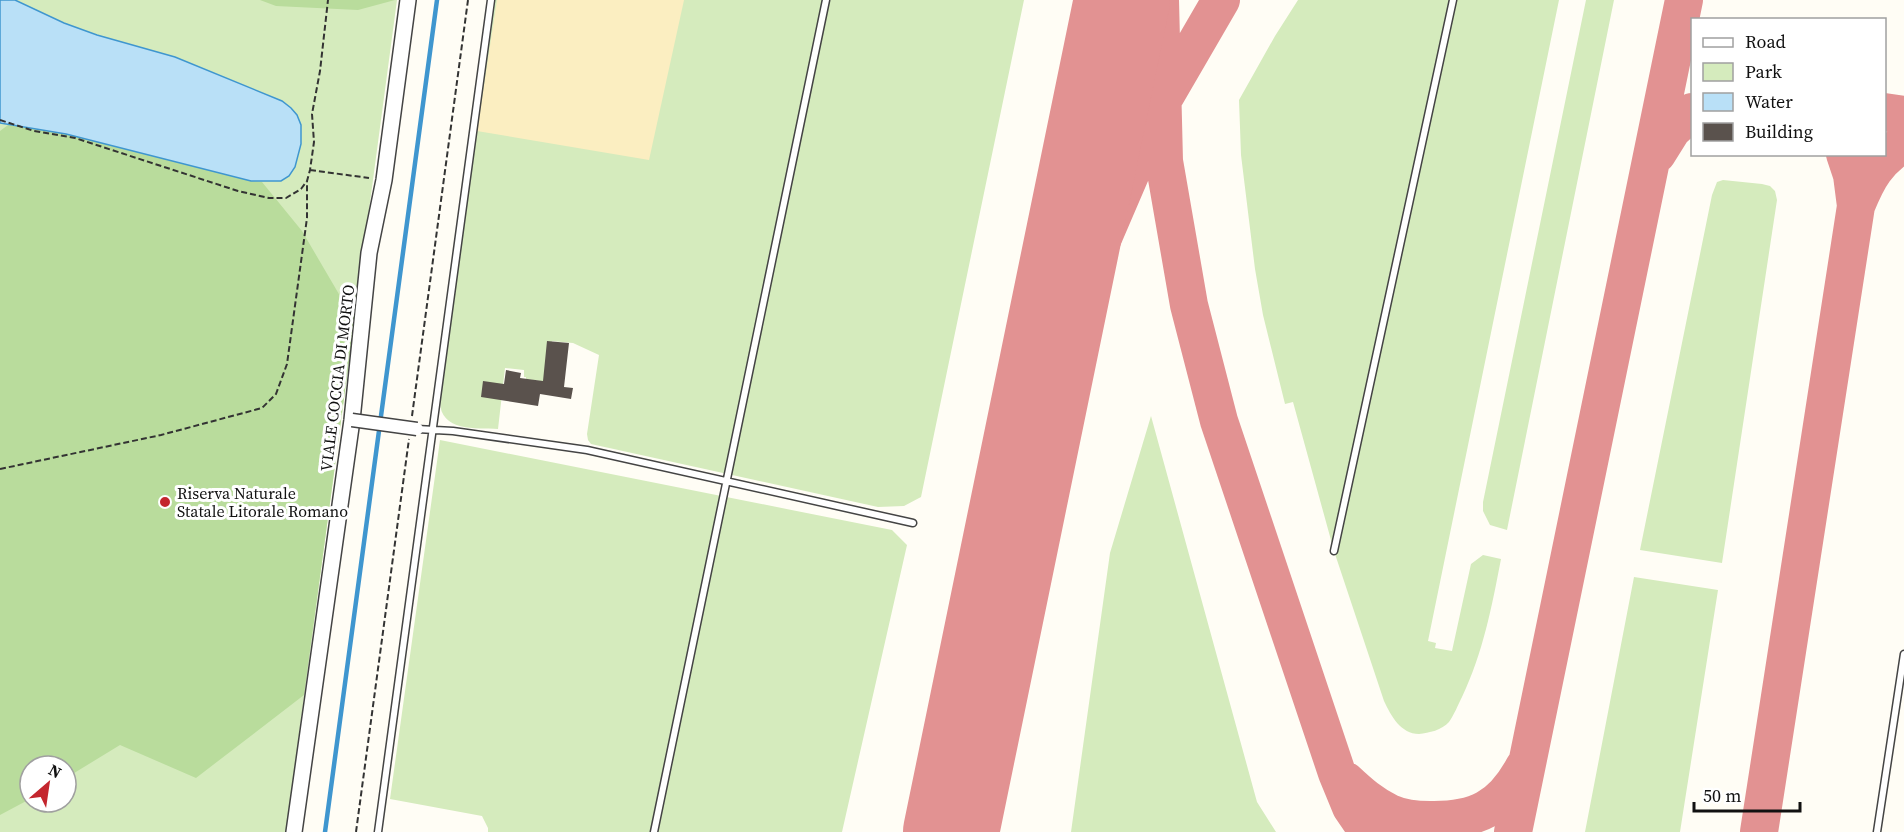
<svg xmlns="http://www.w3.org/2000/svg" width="1904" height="832" font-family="'Source Serif 4',serif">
<rect width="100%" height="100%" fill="#fffdf5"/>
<path fill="#d5ebbd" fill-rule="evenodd" d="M0,0H397L286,832H0ZM30,766H66V802H30Z
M494,0H1024L921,497L904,506L878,507L591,444L588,440L587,434L599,355L573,343L552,341L547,382L526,379V377H524V370L505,368L498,429C476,428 439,432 440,400Z
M1298,0H1559L1428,641L1436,643L1435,648L1452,651L1471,564L1483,555L1501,559C1492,606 1483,653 1462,697C1458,705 1454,715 1449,722C1442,730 1429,733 1419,734C1401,734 1391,716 1384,701L1334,551L1293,402L1285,404L1263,315L1255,269L1241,155L1239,100L1275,36Z
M1586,0H1614L1507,530L1490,525L1483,511V502Z
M1723,180L1762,184L1770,186L1775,191L1777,200L1722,563L1640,550L1712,195L1717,182Z
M1151,416L1257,802L1276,832H1071L1110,553Z
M440,440L892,530L907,545L842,832H488V828L482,816L390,799Z
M1634,577L1718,590L1680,832H1585Z"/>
<path fill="#b9dc9c" d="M260,0H395L358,10L276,6Z
M8,125L66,134L251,181L262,182L302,231L343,301L356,310L304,695L196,778L120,745L66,778V766H30V799L0,815V131Z"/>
<path fill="#fbeec1" d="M497,0H684L649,160L477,131Z"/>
<path fill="#b9e0f7" stroke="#3f96cf" stroke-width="1.5" d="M0,0H15L64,23L97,35L175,57L282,101L291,108L297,115L301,125V144L295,167L289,176L281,181H251L66,134L0,123Z"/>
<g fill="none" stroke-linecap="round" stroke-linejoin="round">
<path stroke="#3f96cf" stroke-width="4.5" d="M325,832L437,0"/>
<path stroke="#e29292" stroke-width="38" d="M1160,0L1164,161L1189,305L1219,421L1337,773L1351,807L1368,832
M1884,112L1904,115
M1657,154L1672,130L1692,112
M1845,154L1852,175L1856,206C1868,176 1877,161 1904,143
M1023,482L1099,247L1160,105L1221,0
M1345,780C1359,793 1372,805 1390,813C1401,818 1418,820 1430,820C1476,821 1502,808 1524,767
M976,832L989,653
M1513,832L1684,0
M1759,832L1856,206"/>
<path stroke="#e29292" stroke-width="96" d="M951,832L1122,0"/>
</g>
<path fill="#5a524d" d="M547,341L569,343L564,387L573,388L571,399L540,394L538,406L481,397L483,381L504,384L506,370L521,373L520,378L543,381Z"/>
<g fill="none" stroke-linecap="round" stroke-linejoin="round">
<defs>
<path id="service" d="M417,429L453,431L587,450L913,523
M1334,551L1453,0
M378,832L491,0
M654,832L826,0
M1877,832L1904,654"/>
<path id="tertiary" d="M294,832L352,420L369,253L384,180L408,0"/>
</defs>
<use href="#service" stroke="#444" stroke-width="9"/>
<use href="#tertiary" stroke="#444" stroke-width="18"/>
<path stroke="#333" stroke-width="2" stroke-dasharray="6 3" stroke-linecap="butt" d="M0,120L34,131L75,138L238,191L269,198H286L301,189L307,181L310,170L314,142L312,114L320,71L328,0
M310,170L369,178
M412,416L468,0
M0,469L161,435L262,408L276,394L287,364L307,218V181
M356,832L409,439"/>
<use href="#service" stroke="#fff" stroke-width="6"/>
<use href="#tertiary" stroke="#fff" stroke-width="15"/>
<defs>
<path id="minor-bridge" d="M352,420L417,429"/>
</defs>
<use href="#minor-bridge" stroke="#444" stroke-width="15" stroke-linecap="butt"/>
<use href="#minor-bridge" stroke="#fff" stroke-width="12"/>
</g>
<circle fill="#c4262e" stroke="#fff" stroke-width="2" cx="165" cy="502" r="6"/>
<g text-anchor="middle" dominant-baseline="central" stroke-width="6" stroke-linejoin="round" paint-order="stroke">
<g font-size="16" fill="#111" stroke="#fff">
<text transform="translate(337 378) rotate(-83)">VIALE COCCIA DI MORTO</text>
</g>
<g font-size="16" fill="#111" stroke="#fff" text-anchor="start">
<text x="177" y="493">Riserva Naturale<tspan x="177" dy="18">Statale Litorale Romano</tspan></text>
</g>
</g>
<rect x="1691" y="18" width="195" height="138" fill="#ffffff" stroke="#a0a0a0" stroke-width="1.5"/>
<rect x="1703" y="38" width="30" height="9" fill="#ffffff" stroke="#a0a0a0" stroke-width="1.5"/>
<text x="1745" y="48" font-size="18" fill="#111111">Road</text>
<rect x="1703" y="63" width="30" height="18" fill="#d5ebbd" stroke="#a0a0a0" stroke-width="1.5"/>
<text x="1745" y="78" font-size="18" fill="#111111">Park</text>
<rect x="1703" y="93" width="30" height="18" fill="#b9e0f7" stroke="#a0a0a0" stroke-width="1.5"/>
<text x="1745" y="108" font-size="18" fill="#111111">Water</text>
<rect x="1703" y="123" width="30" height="18" fill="#5a524d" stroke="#a0a0a0" stroke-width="1.5"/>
<text x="1745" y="138" font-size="18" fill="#111111">Building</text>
<g transform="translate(48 784) rotate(29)"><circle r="28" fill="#ffffff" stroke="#a0a0a0" stroke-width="1.5"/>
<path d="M0-4.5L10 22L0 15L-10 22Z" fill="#c4262e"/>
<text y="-9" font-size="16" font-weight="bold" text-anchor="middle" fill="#111111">N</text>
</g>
<path d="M1694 802v9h106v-9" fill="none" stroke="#111111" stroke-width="3"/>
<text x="1703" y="802" font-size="18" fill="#111111" stroke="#ffffff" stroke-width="4.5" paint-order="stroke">50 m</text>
</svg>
